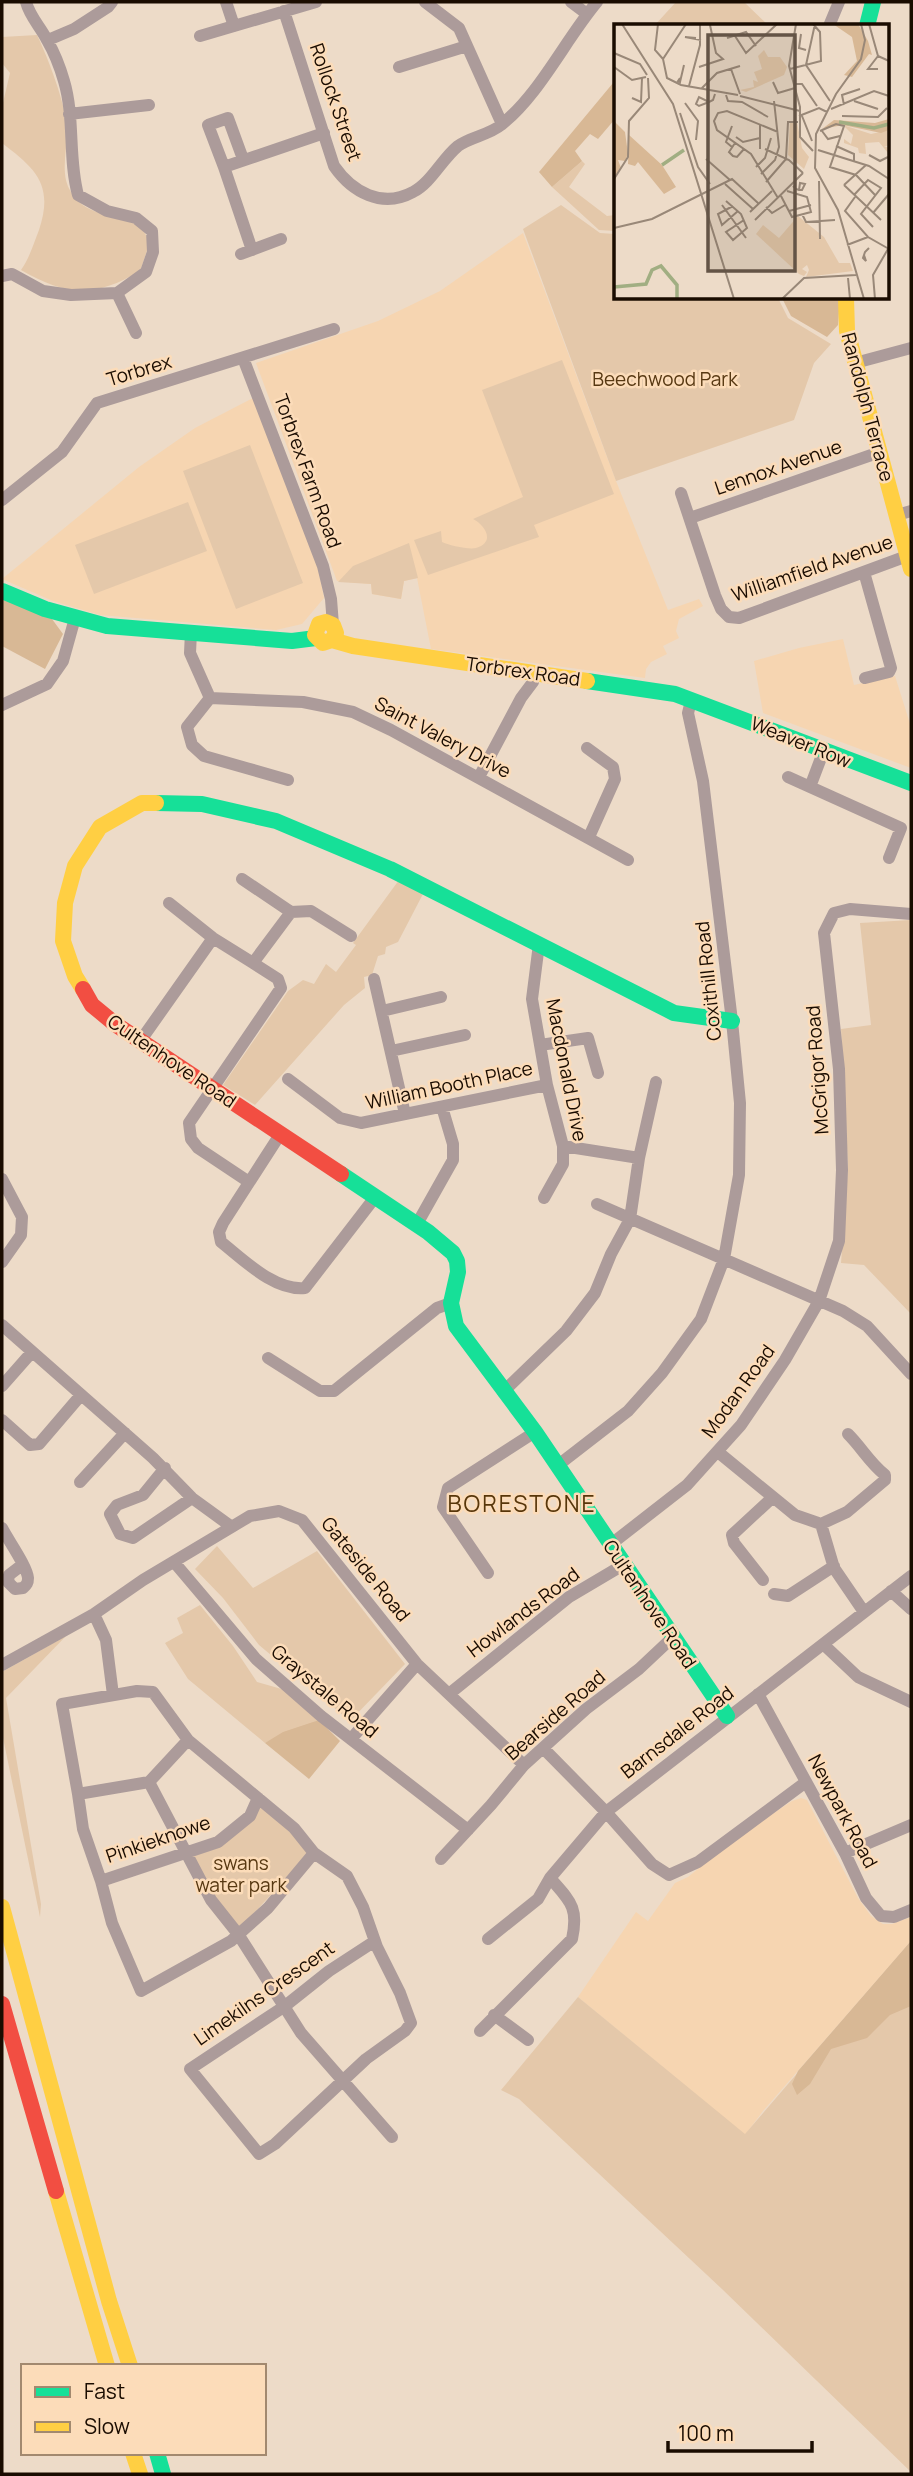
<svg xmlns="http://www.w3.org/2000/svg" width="913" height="2476" font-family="Manrope,sans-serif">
<rect width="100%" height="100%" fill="#eddbc8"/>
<path fill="#f6d5b1" d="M523,233L616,481L668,610L699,599L703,606L679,619L676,631L679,638L663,646L667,654L651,662L646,669L645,678L431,649L417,578L404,581L401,599L372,594L371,584L337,581L256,363L378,321L440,291Z
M253,398L318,568L324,598L302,624L276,630L100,615L53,601L2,579L139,467L195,428Z
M843,639L854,685L895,676L911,727V768L763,713L754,661L799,648Z
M801,1798L807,1800L858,1898L871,1916L883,1924H892L911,1917V1941L763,2111L745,2135L578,1997L636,1912L648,1921L675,1883L688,1877L737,1837L792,1801Z"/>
<path fill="#e4c8aa" d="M676,2H744L769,26H654Z
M37,35C48,58 65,102 67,128C68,148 59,174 71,192C88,221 121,210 142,229C145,232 147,238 150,242L140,271C95,298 66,296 21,270C30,257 33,245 39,230C54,185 36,169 2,143V107L10,73L2,63V37Z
M582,161L585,164L569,187L607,216L615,215V231L599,230L552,187Z
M561,205L600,233L615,234V298H778L788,318L831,344L814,363L794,420L616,481L523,229Z
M562,360L614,494L534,525L539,537L428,575L414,540L441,531L442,542C448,545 469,550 476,548C496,542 485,525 473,519L523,497L482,390Z
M250,445L303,583L236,609L183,471Z
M188,502L207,551L94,594L75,545Z
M409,543L418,578L404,581L401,599L372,594L371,584L338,582L353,566Z
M399,880L424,892L398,942L386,947L385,954L378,956L372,975L364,977L365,988L344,1005L255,1105L223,1085L288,991L303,980L314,984L326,964L336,972L356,945L353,943Z
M911,920V1314L864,1265L841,1263L848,1167L841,1029L871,1025L860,923Z
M217,1546L253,1588L317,1551L405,1664L350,1721L259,1645L223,1598L195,1569Z
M200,1605L233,1646L257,1682L285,1690L319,1720L265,1743L188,1679L165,1643L183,1633L177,1618Z
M66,1636L6,1698L41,1904L40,1917L2,1733V1672Z
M261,1804L289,1827L310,1853L238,1930L211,1894L191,1854Z
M911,1941V2472L722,2289L519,2099L501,2090L578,1997L745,2134Z"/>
<path fill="#d8b895" d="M613,83L615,84V119L598,139L590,134L575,151L582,161L552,187L539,172Z
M782,298H840L838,325L827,337L791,316Z
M2,598L52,619L63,634L45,669L2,646Z
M319,1720L340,1741L309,1779L265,1743L283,1732Z
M911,1941V2006L890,2015L867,2038L831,2049L810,2084L797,2095L792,2084L798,2071Z"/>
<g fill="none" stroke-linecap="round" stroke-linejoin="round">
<path stroke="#ac9b9a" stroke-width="12" d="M226,2L234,26
M425,2L459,28L502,124
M571,2L587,14
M284,11L334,166C352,192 382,209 413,192C431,183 442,159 458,146C470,137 489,135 501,125C540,94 565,40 597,2
M829,26L839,2
M200,36L316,2
M48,40L74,29L108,7L112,2
M399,67L467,46
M69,114L149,105
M224,167L208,125L228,118L243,159
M252,250L224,167L324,133
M241,254L281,239
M2,276L12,274L43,291L71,295L117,293L146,272L153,252L152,231L136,218L107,211L78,195C68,158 75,118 64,81C60,67 54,52 47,40C40,26 30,17 26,2
M117,293L136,333
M243,358L323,566L331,599L333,625
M855,363L911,348
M681,493L715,595L721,609L729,617L739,618L907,556
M2,500L62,452L97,403L334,329
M897,515L911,511
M690,518L880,452
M864,572L891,668L889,672L865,678
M191,632L190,653L210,698L303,702L353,712L391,730L628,860
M210,698L187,727L192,745L204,756L288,780
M2,705L47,684L63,661L75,618
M587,748L613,767L615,779L589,837
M479,777L521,698L533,682V672
M788,777L901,828L889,858
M810,787L824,750
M242,879L291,912L311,911L351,936
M169,903L213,938L253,963L291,912
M539,944L532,999L547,1085L563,1146V1164L544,1198
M374,979L405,1114
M382,1011L441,997
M141,1040L213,938
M540,1045L588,1038L598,1073
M391,1051L465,1035
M288,1079L340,1118L361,1123L547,1085
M281,1133L223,1223L219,1232L221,1242C244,1260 274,1291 305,1288L376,1196
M563,1146L639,1158
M2,1179L22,1217L21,1235L2,1262
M249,1182L198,1148L191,1139L189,1123L281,988L278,979L253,963
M597,1204L843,1311L867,1326L911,1374
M417,1224L453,1160V1144L442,1107
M2,1325L153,1458L192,1498L232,1527
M268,1358L320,1391H334L437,1308L451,1303
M2,1386L32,1352
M503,1392L566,1331L595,1293L611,1254L630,1219L639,1158L656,1082
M2,1420L30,1445L39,1444L81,1395
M718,1452L795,1515L821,1524L834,1568L864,1612
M557,1466L628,1411L662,1373L701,1319L724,1259L739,1175L740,1103L732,1021L703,781L688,713L691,701
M165,1468L143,1495L117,1505L110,1514L120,1534L133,1538L192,1498
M80,1482L125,1433
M821,1524L847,1512L885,1480V1475C869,1462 862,1448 848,1434
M2,1528C8,1540 27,1566 28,1578C28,1584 26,1585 23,1588L15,1589L8,1582L9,1575L22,1565
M610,1545L687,1485L741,1425L785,1360L819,1301L839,1241L842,1170L839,1069L824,933L834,913L850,909L911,914
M174,1562L256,1659L321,1716L468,1830
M488,1573L443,1507L448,1488L535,1432
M763,1580L734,1543L732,1535L773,1497
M891,1591L911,1609
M774,1594L788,1596L834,1566
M94,1614L106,1640L113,1695
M823,1644L858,1677L911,1702
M2,1665L94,1614L143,1580L250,1516L279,1511L302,1520L417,1664L524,1765
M137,1691L153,1692L188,1740L149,1782L78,1794L62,1704Z
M449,1694L569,1597L623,1565
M758,1694L845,1853L866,1898L881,1916L894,1917L911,1910
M351,1739L417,1664
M188,1740L294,1828L314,1853L347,1876L363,1907L377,1947L400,1993L411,2023L405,2031L366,2059L275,2144L259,2154L190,2069L285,2006L329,1971L375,1941
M543,1748L606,1812L652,1864L669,1875L698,1862L806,1782
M149,1782L211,1900L238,1934L301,2033L392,2137
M78,1794L83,1829L101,1881
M258,1798L250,1816L218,1842L101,1881L112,1923L141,1991L231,1941L268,1908L314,1853
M845,1853L911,1825
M441,1859L491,1805L524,1765L586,1709L639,1669L672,1638
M488,1939L538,1899L550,1878L606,1812L911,1576
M494,2015L528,2040
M480,2031L572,1939C579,1907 570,1901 550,1878"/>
<path stroke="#16e098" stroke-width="16" d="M867,26L873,2
M2,591L45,609L107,626L292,641L316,638
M587,681L675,694L911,783
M156,803L202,804L276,821L390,869L674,1013L732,1021
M341,1174L428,1232L453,1253L457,1261L458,1272L451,1303L456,1326L535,1432L727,1716
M157,2453L163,2474"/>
<path stroke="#ffcf43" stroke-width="16" d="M846,298L847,331L911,569
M332,640L336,633L333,625L326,622L319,624L315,635L323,643L332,640L353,646L587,681
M83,989L75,976L63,941L65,903L75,866L100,827L142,803H156
M2,1907L109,2301L130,2366
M56,2191L107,2366
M133,2453L140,2474"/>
<path stroke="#f24e42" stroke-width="16" d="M83,989L92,1005L115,1024L341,1174
M2,2004L56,2191"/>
</g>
<g text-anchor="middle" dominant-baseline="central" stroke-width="5" stroke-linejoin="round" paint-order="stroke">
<g font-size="19" fill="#1a0c00" stroke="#fcdcb9">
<text transform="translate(336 102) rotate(71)">Rollock Street</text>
<text transform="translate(139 370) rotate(-17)">Torbrex</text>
<text transform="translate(868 407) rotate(75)">Randolph Terrace</text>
<text transform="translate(778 467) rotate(-19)">Lennox Avenue</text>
<text transform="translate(308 471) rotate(70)">Torbrex Farm Road</text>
<text transform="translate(812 568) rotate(-19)">Williamfield Avenue</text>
<text transform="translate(523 671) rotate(8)">Torbrex Road</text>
<text transform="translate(443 737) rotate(28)">Saint Valery Drive</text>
<text transform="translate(801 742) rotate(22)">Weaver Row</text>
<text transform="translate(708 981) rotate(-96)">Coxithill Road</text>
<text transform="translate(172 1061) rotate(34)">Cultenhove Road</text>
<text transform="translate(567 1070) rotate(79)">Macdonald Drive</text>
<text transform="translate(817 1070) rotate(-94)">McGrigor Road</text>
<text transform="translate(449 1085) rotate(-12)">William Booth Place</text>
<text transform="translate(738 1391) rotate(-54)">Modan Road</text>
<text transform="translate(366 1569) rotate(51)">Gateside Road</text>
<text transform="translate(650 1604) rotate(56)">Cultenhove Road</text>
<text transform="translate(523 1612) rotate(-37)">Howlands Road</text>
<text transform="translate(325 1691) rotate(40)">Graystale Road</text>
<text transform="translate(555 1715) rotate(-41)">Bearside Road</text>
<text transform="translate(677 1732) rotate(-38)">Barnsdale Road</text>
<text transform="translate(843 1811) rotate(62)">Newpark Road</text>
<text transform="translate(158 1839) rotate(-19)">Pinkieknowe</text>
<text transform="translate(264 1993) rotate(-35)">Limekilns Crescent</text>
</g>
<g font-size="19" fill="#573812" stroke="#fcdcb9">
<text x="665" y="379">Beechwood Park</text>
<text x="241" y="1863">swans<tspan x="241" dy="22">water park</tspan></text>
</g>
<g font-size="23" letter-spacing="2" fill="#57360a" stroke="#fcdcb9">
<text x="522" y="1503">BORESTONE</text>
</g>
</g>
<g transform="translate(614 24)">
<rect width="275" height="275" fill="#eddbc8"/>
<path d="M150,26L154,33H166L173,43L170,51L132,68L126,66L140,63L139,56L144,58L140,48L148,45L144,32ZM183,98L188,124L195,133L190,145L174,131L176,99ZM229,101L257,110L275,106V121L270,123H275L274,129L265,118L251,119L252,130L245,129L244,124L230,119V115L237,120L239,111ZM184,192L210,213L225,239H236L239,247L192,253L195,246L193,241L188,245L193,248L190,252L185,250L142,210L149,201L165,214Z" fill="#e4c8aa"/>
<path d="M219,0H244L254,17L258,31L255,30L238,53L230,51L243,37L238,13ZM275,95V106L267,109L229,101L208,105L220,96L261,99ZM0,97L11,108L14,130L11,137L4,136L7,144L0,154ZM15,111L48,141L62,163L50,170L24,138L21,142L14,140Z" fill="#d8b895"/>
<path fill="none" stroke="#a1ae82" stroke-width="3.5" d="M225,98L260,104L275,100M48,141L70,126M0,263L32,260L38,246L47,242L63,261V275"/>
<path fill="none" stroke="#998878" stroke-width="2" d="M8,0L59,80L120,275M44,0L41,26L49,35M72,0L49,35L53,54L67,61L124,71M182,0L175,42L186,83V113L199,127M201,0L192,41L216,77M247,0L251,16L247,35L222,70L202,110L201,144L224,186L250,275M255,0L264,32L275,37M187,10L185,24L192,26M121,12L132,29L163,0M82,14L71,13L87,16M113,14L132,8L142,22M0,29L26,40L33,51M0,43L18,56L32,53M85,43L109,35L102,29L96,1M117,45L126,70M176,45L207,37L206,8L199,0M264,45H254L264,32M66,54L64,57L66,58L70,41M159,58L164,69L181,64M180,60H188L203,82M75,62L86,21V0M88,64L103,49L126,42M112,71L114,77L128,78L154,93M126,72L186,87M18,74L27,78L28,54M240,77L264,85M95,78L85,73L82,80L85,82L95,78L99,76L101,70M71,79L84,97L82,116M230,81L228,71L246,65M217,85L260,67L275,72M66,89L84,143L96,160M185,92L205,84L213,88M188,92L198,117M228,92L264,93L273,84M146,101V125M206,107L222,100L230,102L216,143L242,151L262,172M208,107L214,115L226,112M122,113L129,118L146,114M121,119L115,128L119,132L123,133L130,125M222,122L240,130V138M118,123L112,118L118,102M151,125L175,136L189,149M204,126L255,142L275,155M255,131L266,137L274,133M92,135L116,156M142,143L151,134L157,114M147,150L161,136L165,123L160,77M0,155L14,133L15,97L35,74L34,54M205,157L206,215M152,158L172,135L174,98H184M111,160L139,185M230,161L267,196M230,161L252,141M179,162L182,165L185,166H188L191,160L186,159L185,166M240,171L254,156L267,164L247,190L259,203M167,172L178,193L197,188L193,173L173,167M241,173L231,187L254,213L275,225M164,174L137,130L103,106L100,97L104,89L113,87L164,108M112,177L127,190L133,204L119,216L112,208L130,196M108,181L132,214M119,182L104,190L108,201L124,187M152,183L158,189L171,181M175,187L197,181M136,188L158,167M259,189L275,170M188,190L192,198L221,196M141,196L189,149M0,204L38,195L118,155L144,179M233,221L254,213M250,231L252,237L249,234L251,228L255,224M234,254L236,275M168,275L190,254L242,251M261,275L259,251L274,225"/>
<path fill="#645446" fill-opacity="0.15" stroke="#645446" stroke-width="3.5" d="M94,11H181V247H94Z"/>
<rect width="275" height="275" fill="none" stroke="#1a0c00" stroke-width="3.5"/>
</g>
<rect width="913" height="2476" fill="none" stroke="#1a0c00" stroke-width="7"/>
<rect x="21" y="2364" width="245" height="91" fill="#fcdcb9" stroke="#a2896f" stroke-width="2"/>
<rect x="35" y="2387" width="35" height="10" fill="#16e098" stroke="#a2896f" stroke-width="2"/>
<text x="84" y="2399" font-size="21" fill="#1a0c00">Fast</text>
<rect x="35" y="2422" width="35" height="10" fill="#ffcf43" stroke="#a2896f" stroke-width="2"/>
<text x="84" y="2434" font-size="21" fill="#1a0c00">Slow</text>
<path d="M668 2441v10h144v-10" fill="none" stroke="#1a0c00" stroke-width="3.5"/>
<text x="678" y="2441" font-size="21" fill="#1a0c00" stroke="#fcdcb9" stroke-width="5" paint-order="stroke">100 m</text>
</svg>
